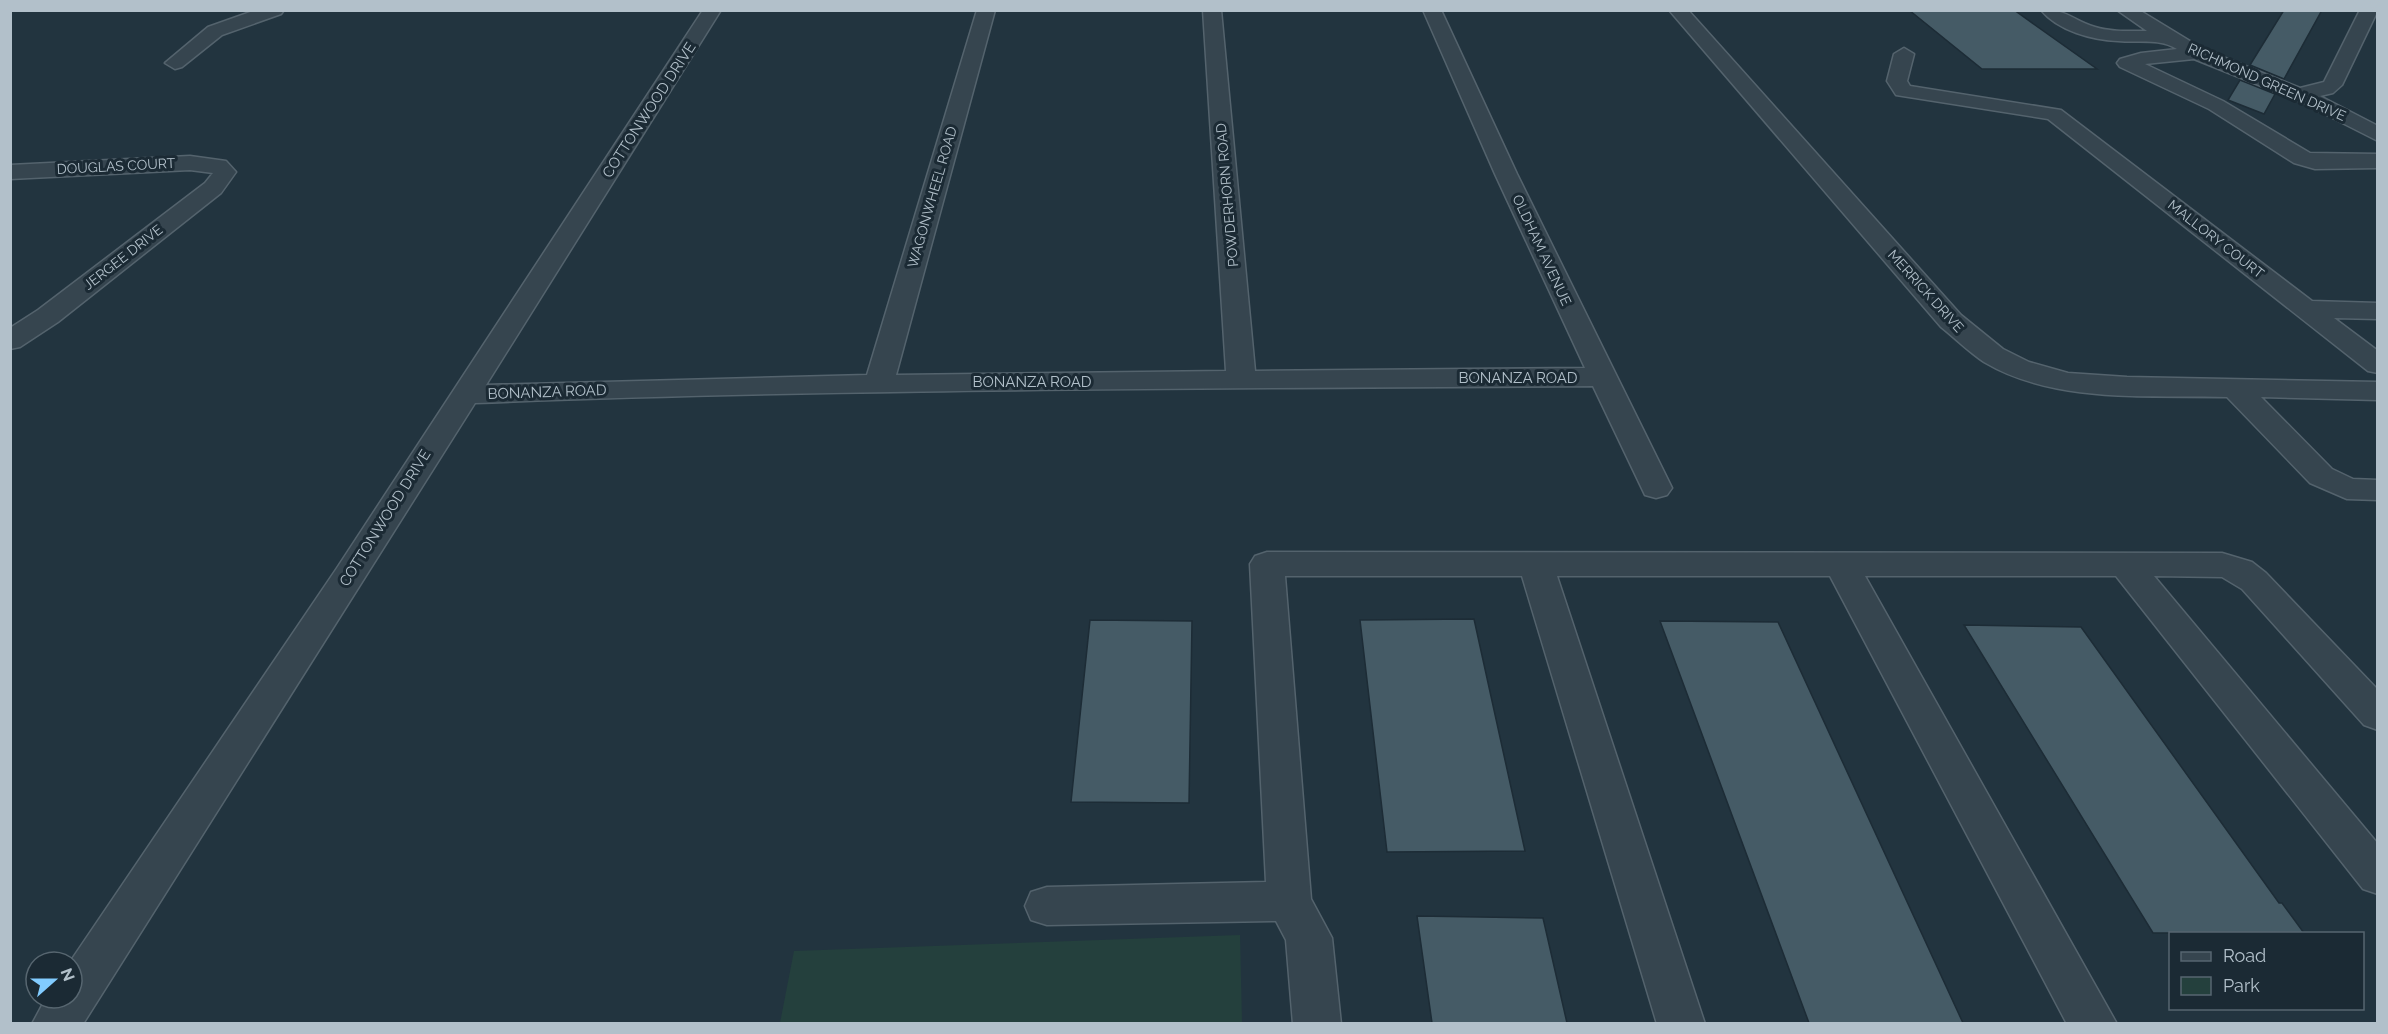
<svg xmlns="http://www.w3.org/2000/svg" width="2388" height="1034" font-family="Raleway,sans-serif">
<rect width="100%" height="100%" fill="#22343f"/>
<path fill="#24403d" d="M1240,935L1242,1023H780L794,951Z"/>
<path fill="#455b66" stroke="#1d2c36" stroke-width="1.5" d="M1909,10H2014L2097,69H1982Z
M2284,10H2322L2284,79L2250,65Z
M2240,80L2275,94L2264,114L2228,100Z
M1474,619L1525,851L1387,852L1360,620Z
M1090,620L1192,621L1189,803L1071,802Z
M1660,621L1778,622L1963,1023H1809Z
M1964,625L2081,627L2279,903H2282L2304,933H2153Z
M1417,916L1543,918L1567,1023H1432Z"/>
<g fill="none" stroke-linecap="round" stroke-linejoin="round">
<defs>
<path id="minor" d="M256,10H284L281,14L222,35L182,67L175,69L165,63L208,27Z
M703,10H721L486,385L867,375L977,10H995L896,375L1226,371L1203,10H1221L1255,371L1585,368L1495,174L1423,10H1441L1517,174L1672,488L1667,495L1656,498L1645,495L1593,386C1220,389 847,388 475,403L83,1024H32L46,998H72L70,962L337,568Z
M1669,10H1688L1961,315L2003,349L2029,362L2068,373L2127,377L2378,382V400L2261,397L2332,469L2353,479L2378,480V500L2347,499L2310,483L2227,397C2148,395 2055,404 1984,362C1969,352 1955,338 1941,327Z
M2041,10C2069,10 2070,19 2095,27C2111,32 2130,31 2147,31L2117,10H2139L2203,49L2300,88L2324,82L2360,10H2378L2342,85L2333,93L2320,96L2378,126V141L2301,102L2194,59L2145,64L2223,101L2310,153L2378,154V168L2315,169L2294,163L2209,109L2120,67L2117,63L2120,59L2141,53L2177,49C2159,38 2139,43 2118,41C2093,40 2058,31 2041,10Z
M1904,48L1914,54L1907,81L1910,86L2061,110L2312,301L2378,303V319L2334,318L2378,351V373L2368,371L2048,119L1896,95L1887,81L1894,54Z
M190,156L226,161L236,172L221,193L58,322L20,347L10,349V328L38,310L205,183L213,173L190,170L10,179V165Z
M1267,552L2222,553L2252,562L2266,573L2378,690V730L2364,725L2242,589L2222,577L2154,576L2378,844V894L2363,889L2116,576H1865L2117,1024H2067L1830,576H1557L1705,1024H1657L1522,576H1285L1311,899L1332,938L1341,1024H1293L1286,940L1276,921L1047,925L1031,920L1025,906L1031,892L1047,887L1266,882L1250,564L1255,556Z"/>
</defs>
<use href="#minor" stroke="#54636d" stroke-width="3"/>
<use href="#minor" fill="#36454f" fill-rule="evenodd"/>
</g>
<g text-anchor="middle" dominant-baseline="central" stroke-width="6" stroke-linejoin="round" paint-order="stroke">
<g font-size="14" fill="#b2c0ca" stroke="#1b2a34">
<text transform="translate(2267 82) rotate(24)">RICHMOND GREEN DRIVE</text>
<text transform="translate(116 166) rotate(-3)">DOUGLAS COURT</text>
<text transform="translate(1227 195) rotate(-95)">POWDERHORN ROAD</text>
<text transform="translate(932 197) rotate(-74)">WAGONWHEEL ROAD</text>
<text transform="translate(2216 239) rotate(38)">MALLORY COURT</text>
<text transform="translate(1542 250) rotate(65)">OLDHAM AVENUE</text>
<text transform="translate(123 257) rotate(-38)">JERGEE DRIVE</text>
<text transform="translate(1926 291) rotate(48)">MERRICK DRIVE</text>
</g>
<g font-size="15" fill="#b2c0ca" stroke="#1b2a34">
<text transform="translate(649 110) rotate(-57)">COTTONWOOD DRIVE</text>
<text x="1518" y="378">BONANZA ROAD</text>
<text x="1032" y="382">BONANZA ROAD</text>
<text transform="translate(547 392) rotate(-2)">BONANZA ROAD</text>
<text transform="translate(385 518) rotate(-58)">COTTONWOOD DRIVE</text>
</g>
</g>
<rect width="2388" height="1034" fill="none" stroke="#b2c0ca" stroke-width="24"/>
<rect x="2169" y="932" width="195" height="78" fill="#1b2a34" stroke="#576670" stroke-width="1.5"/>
<rect x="2181" y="952" width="30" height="9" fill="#36454f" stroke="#576670" stroke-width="1.5"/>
<text x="2223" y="962" font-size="18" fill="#b2c0ca">Road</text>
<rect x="2181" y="977" width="30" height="18" fill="#24403d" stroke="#576670" stroke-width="1.5"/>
<text x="2223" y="992" font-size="18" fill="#b2c0ca">Park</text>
<g transform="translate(54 980) rotate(69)"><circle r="28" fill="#1b2a34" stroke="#576670" stroke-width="1.5"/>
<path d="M0-4.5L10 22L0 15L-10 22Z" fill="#82ccff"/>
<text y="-9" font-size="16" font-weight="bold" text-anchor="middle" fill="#b2c0ca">N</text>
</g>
</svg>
